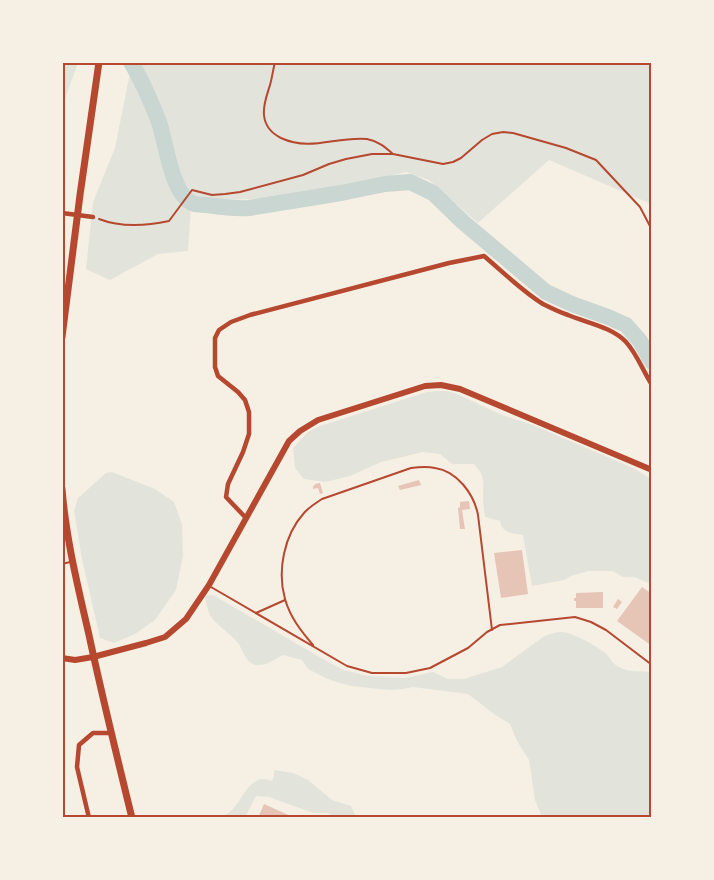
<svg xmlns="http://www.w3.org/2000/svg" width="714" height="880" font-family="Poppins,sans-serif">
<rect width="100%" height="100%" fill="#f6efe4"/>
<path fill="#e2e4dc" d="M63,62L78,63L63,104L62,63Z
M132,63H651V204L549,160L478,223L429,180L406,172L356,185L305,193L278,198L224,200L191,207L188,251L158,254L110,280L86,269L93,202L115,148Z
M437,391H446L455,393L502,415L533,425L596,452L635,469L651,479V584L634,577H623L613,571H588L571,576L564,580L532,586L523,535C512,533 502,533 500,521L485,517C484,511 483,504 483,497C483,482 486,477 474,464H452L440,454L423,452L381,462L350,476L325,482L304,479L295,468L293,448L308,432L320,426L427,392Z
M112,472L155,489L174,502L182,524L183,556L176,590L155,620L135,634L114,643L100,638L82,559L74,511L78,498L106,473Z
M213,595L323,659L344,670L368,676L405,678L433,672L448,679H464L502,667L543,637C549,634 555,632 562,632C572,632 596,646 604,652C611,657 611,664 621,668C629,672 642,671 651,672V817H542L535,800L529,760L517,741L510,724L494,714L468,694L413,687L403,689L389,690L351,686L333,681L326,678L308,669L302,660L283,655C276,658 267,666 258,665C246,665 243,650 238,643C231,634 215,624 210,615C207,609 206,602 205,596Z
M274,770L293,773L308,780L332,800L351,806L355,815L350,817L340,818L334,817L328,813H313L269,797L256,796L245,817H221C227,814 232,811 236,805C244,795 249,780 264,779C267,779 269,780 272,781L274,776Z"/>
<g fill="none" stroke-linecap="round" stroke-linejoin="round">
<path stroke="#c9d6d2" stroke-width="16" d="M131,62C142,81 151,101 159,122C166,142 171,193 192,203C196,205 202,205 207,205C221,207 235,209 249,208L341,193L385,184L410,182L433,193L463,222L546,292L572,304L608,317L626,325L640,341L652,362"/>
</g>
<path fill="#e6c5b7" d="M419,480L421,485L400,490L398,486Z
M320,483L323,493L320,494L318,488L313,489V486L315,485V484Z
M469,501L470,509L462,510L465,529H460L458,508L460,507V502Z
M522,550L528,594L501,598L494,553Z
M642,587L652,594V646L617,621Z
M603,592V608H576V601H574V598H576V593Z
M618,599L622,602L617,609L613,607Z
M264,804L295,818H258Z"/>
<g fill="none" stroke-linecap="round" stroke-linejoin="round">
<path stroke="#b5482f" stroke-width="2" d="M275,62C273,70 272,78 270,85C267,95 263,104 264,115C265,126 271,133 281,138C311,152 336,136 367,139C378,141 385,147 393,154
M99,219C122,228 146,226 169,221L192,190L212,195L225,194L240,192L303,175L329,164L346,159L372,154H393L443,164L453,162L461,158L482,140L492,134L503,132L513,133L566,148L596,160L640,207L652,230"/>
<path stroke="#b5482f" stroke-width="2" d="M62,564L70,562
M211,587L347,666L372,673H406L430,668L468,648L487,632L500,625L575,617L591,622L606,630L652,665
M256,613L285,600
M313,645C301,631 290,617 285,599C277,571 284,535 304,513C309,507 316,503 322,499L411,468C418,467 427,466 435,468C457,471 474,494 478,515L492,630"/>
<path stroke="#b5482f" stroke-width="4.5" d="M62,213L93,217
M246,518L226,497L228,484L243,452L249,434V412L245,400L238,392L218,376L215,367V338L219,330L231,322L250,315L449,263L484,256C503,272 522,291 543,304C551,308 559,312 568,315C587,323 612,327 626,342C637,354 643,371 652,385
M89,818L77,767L79,745L93,733H111"/>
<path stroke="#b5482f" stroke-width="6" d="M62,658L75,660L93,657L146,643L165,637L186,619L209,585L289,441L300,431L318,420L425,386L441,385L460,389L652,470"/>
<path stroke="#b5482f" stroke-width="7" d="M62,337L80,195L99,62
M62,489C66,539 78,587 89,635C102,696 117,757 132,818"/>
</g>
<rect width="714" height="880" fill="none" stroke="#f6efe4" stroke-width="128"/>
<rect x="64" y="64" width="586" height="752" fill="none" stroke="#b5482f" stroke-width="2"/>
</svg>
